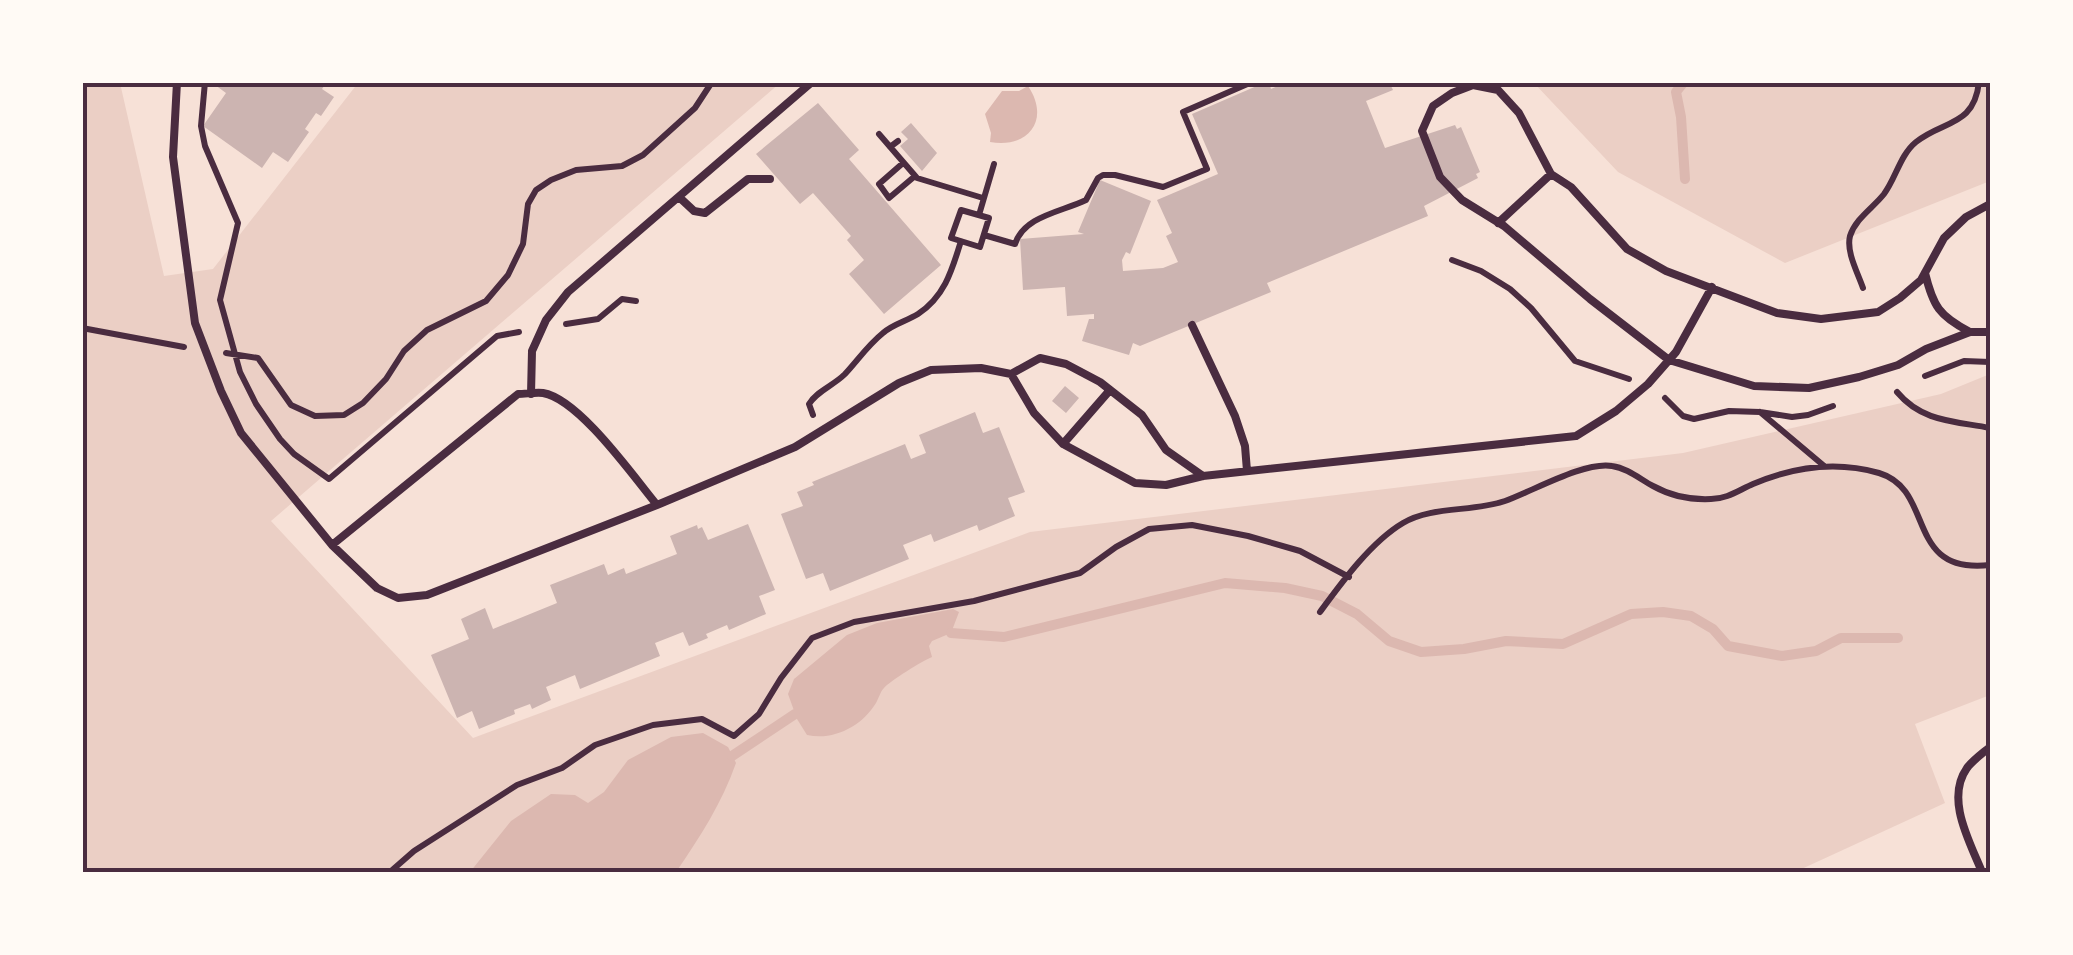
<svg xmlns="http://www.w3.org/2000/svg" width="2073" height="955" font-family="Lora,serif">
<rect width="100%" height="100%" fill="#f7e1d7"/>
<path fill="#ebcfc5" d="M82,83H120L164,276L213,269L358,83H780L271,521L473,738L1030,532L1683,453L1941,394L1990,374V695L1915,724L1945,803L1795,872H83Z
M1534,83H1990V181L1785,263L1618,172Z"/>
<path fill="#dcb8b0" d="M1028,86C1051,120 1028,149 990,142L991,133L985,114L1002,91H1019Z
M953,609L959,612L951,633L932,641L929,646L932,657C922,661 890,681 884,688C880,692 879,698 876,703C862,726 834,741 807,735L797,719L788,694L794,679L847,635L877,623Z
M703,733L728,747L736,763C722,803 700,837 676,872H470L511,821L551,794L575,795L588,803L604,792L628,760L671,737Z"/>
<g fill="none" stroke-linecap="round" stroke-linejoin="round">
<path stroke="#dcb8b0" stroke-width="10" d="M1684,82L1676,92L1681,117L1685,179
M951,633L1004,637L1225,583L1285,588L1322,596L1357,614L1389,641L1421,652L1464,649L1506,641L1563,644L1631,614L1663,612L1691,616L1713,629L1728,646L1782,656L1816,651L1841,638H1898
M732,756L795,714"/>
</g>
<path fill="#ccb4b1" d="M211,82H327L322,89L334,97L321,116L316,113L305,129L309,132L288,162L273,152L262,168L203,126L226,93Z
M1266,82H1269L1271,89L1280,85L1279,82H1389L1393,90L1366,101L1385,148L1455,125L1457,129L1461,127L1480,172L1476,174L1478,178L1424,206L1428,216L1267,283L1271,292L1140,346L1133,343L1129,355L1082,341L1089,319H1094V314L1067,316L1065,287L1023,290L1020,239L1084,234L1078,232L1100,180L1151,201L1130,254L1126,252L1122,260L1123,271L1163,268L1178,262L1166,236L1172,233L1157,200L1218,174L1192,114Z
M818,103L859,150L849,159L941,265L884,314L849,274L864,260L847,240L851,236L813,193L800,204L756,154Z
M911,123L937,153L922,171L900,146L908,139L901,132Z
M1065,386L1079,398L1066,413L1052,401Z
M975,412L983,433L999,427L1025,492L1008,498L1015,516L979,531L977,525L934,542L931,534L903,545L909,559L830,591L823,573L806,579L781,514L803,506L797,492L814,485L812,482L905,444L911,459L926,453L919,435Z
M748,524L775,590L759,596L766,614L729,630L727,625L706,634L708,638L689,646L683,632L655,643L660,656L580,689L575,675L546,687L551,700L532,709L530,704L514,710L515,714L479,729L472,711L457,718L431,655L469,639L461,619L485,608L493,629L557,603L550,585L604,564L608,575L624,568L626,574L677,554L670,536L697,525L698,529L702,527L708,540Z"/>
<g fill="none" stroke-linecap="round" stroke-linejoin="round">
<path stroke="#4a2c40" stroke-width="6" d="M205,82L201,126L205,146L238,223L220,300L240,372L256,404L280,439L294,454L329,479L497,336L519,332
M879,134L917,178L983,198
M890,147L898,141
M903,163L879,184L889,198L915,176
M961,210L989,218L980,247L951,238Z
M979,215L994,164
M984,235L1015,244C1024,216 1061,212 1086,200L1098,178L1103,175H1115L1163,187L1207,169L1183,112L1252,82
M1452,260L1481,271L1510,289L1531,308L1575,361L1629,379
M1863,288C1858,273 1846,252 1850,236C1856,218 1873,208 1884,194C1896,178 1900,155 1916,142C1943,120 1974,127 1979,82
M566,324L598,319L622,299L636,301
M82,328L184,347
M226,353L258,358L291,405L315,416L344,415L363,403L386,379L404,351L427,330L486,301L508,275L523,244L528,204L536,190L551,180L576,170L622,166L643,155L695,108L712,82
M1925,376L1964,361L1990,362
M1897,392C1922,422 1954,421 1990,428
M1665,398L1683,416L1694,419L1729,411L1760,412L1792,417L1808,415L1833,406
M1760,412L1823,465
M813,415L809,404C818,390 833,386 845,374C858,360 868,345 883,333C893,324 907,321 918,314C945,296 952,270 961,241
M1320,612C1342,582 1371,542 1403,523C1431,506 1473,512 1505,501C1533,491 1585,461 1612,466C1627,468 1640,479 1653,486C1671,496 1690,500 1711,499C1727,499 1739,490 1753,484C1793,467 1837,461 1879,473C1936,490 1904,575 1990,565
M390,872L414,851L517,785L562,768L595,745L653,725L702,719L734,736L759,714L781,678L812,638L854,622L974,601L1080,573L1116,547L1149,529L1192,525L1248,536L1300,551L1349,577"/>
<path stroke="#4a2c40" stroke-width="8" d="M177,82L173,157L195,323L221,391L241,433L332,545L377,588L398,598L427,595L657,505L795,447L899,383L931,370L981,368L1011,374L1040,358L1066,364L1100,382L1142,415L1166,450L1203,476
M679,197L694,211L705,213L748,179H770
M1990,204L1966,217L1944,238L1921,280L1900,298L1878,312L1821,319L1777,313L1666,271L1627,249L1571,187L1551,174L1519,113L1498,90L1473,85L1452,93L1433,106L1422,131L1440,177L1462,200L1504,226L1590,299L1669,360L1754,386L1809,388L1859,377L1898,365L1926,349L1970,332H1990
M1498,223L1551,174
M1925,273C1933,306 1939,316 1970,332
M1192,325L1235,416L1245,446L1247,471
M1011,374L1034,413L1063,444L1135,483L1166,485L1203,476L1576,436L1616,411L1648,384L1676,352L1712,287
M531,394L532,351L546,320L568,292L812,82
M1063,444L1110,390
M332,545L518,394C526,394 535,392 543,393C579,399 633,476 657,505
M1982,872C1970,842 1945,799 1967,768C1973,760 1983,753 1990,747"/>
</g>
<rect width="2073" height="955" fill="none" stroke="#fffaf5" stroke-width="170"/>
<rect x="85" y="85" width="1903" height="785" fill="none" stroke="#4a2c40" stroke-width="4"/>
</svg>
